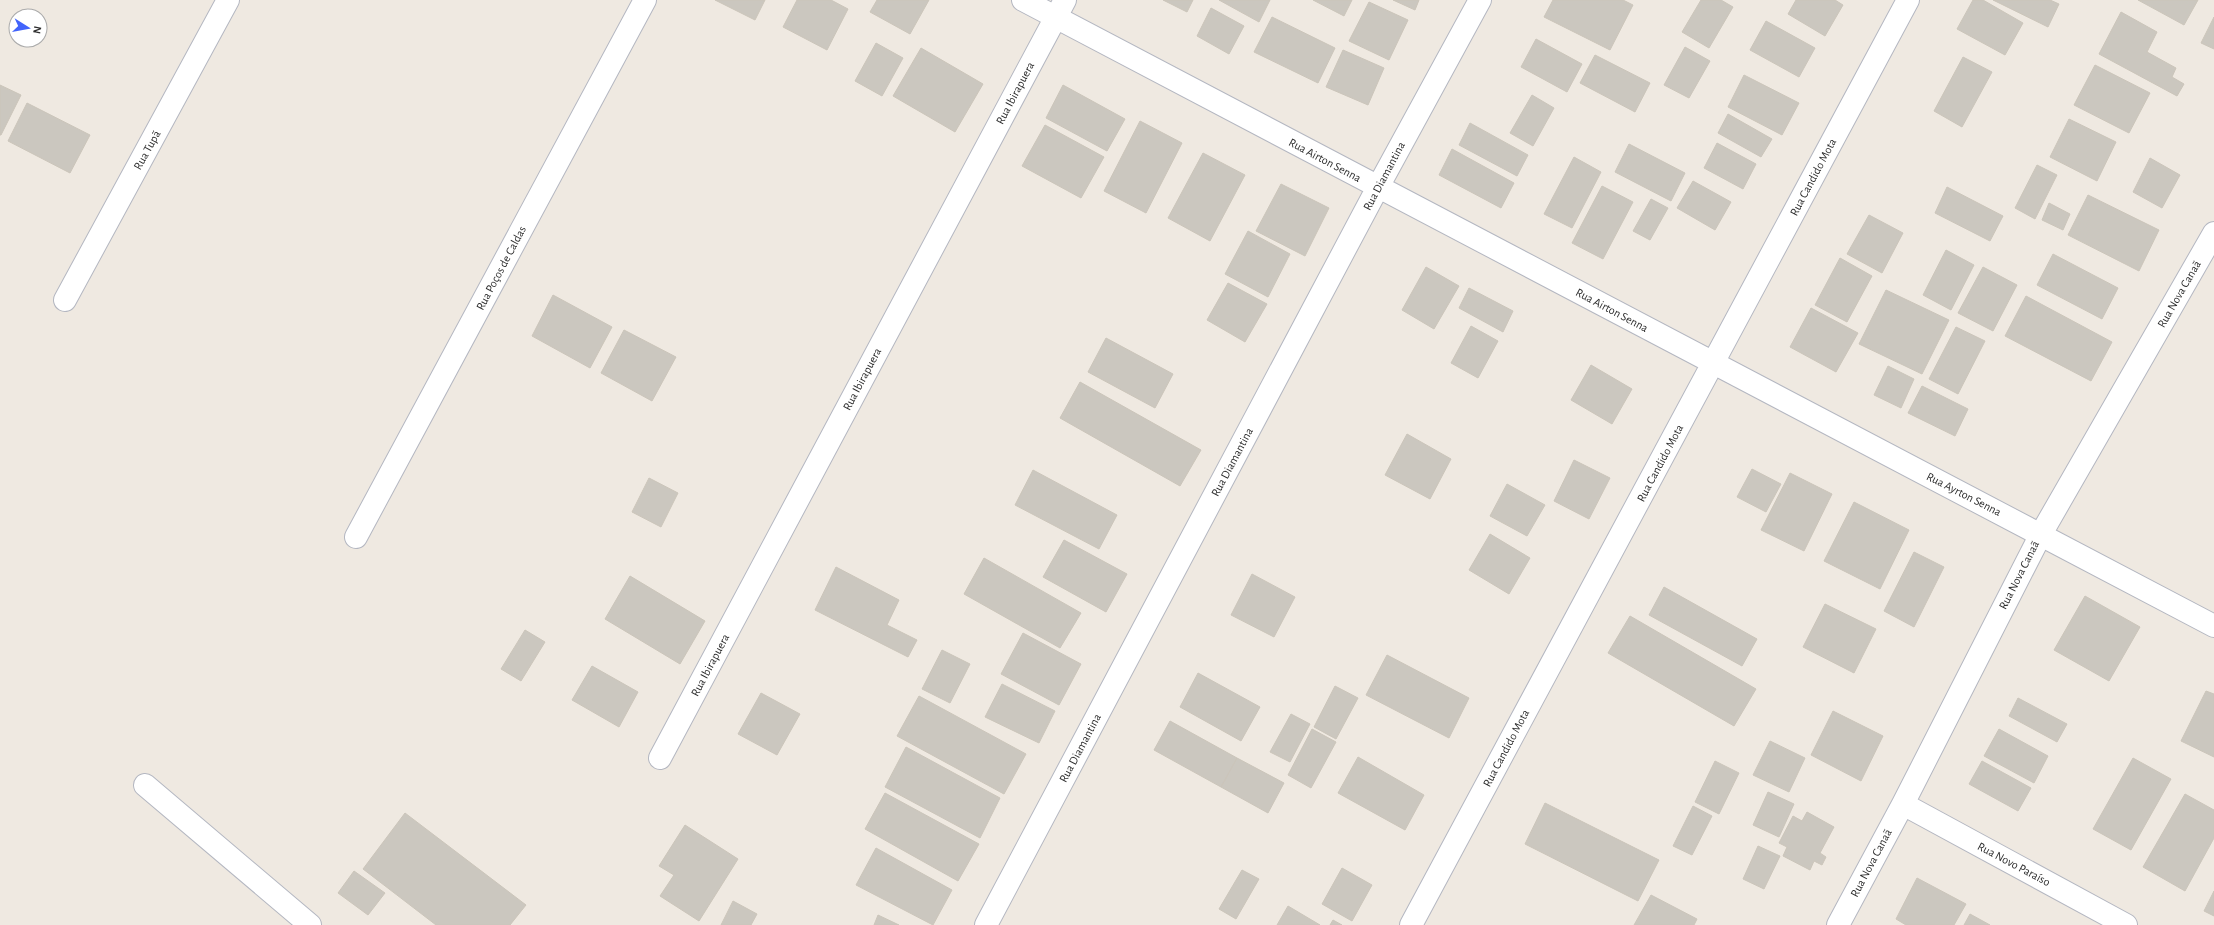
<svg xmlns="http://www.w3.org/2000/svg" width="2214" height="925" font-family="'Alegreya Sans',sans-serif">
<rect width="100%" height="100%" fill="#efe9e1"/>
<path fill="#cbc7bf" stroke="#cbc5ba" d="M715,0H765L755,20Z
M797,0H831L848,9L827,50L783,27Z
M877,0H929L910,34L870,12Z
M1163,0H1193L1187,12Z
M1219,0H1270L1259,22Z
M1313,0H1352L1344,16Z
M1393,0H1419L1415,10Z
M1553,0H1623L1633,5L1610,50L1544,17Z
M1701,0H1721L1733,7L1709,48L1682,32Z
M1796,0H1835L1843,5L1825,36L1788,14Z
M1973,0H1983L2023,23L2005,55L1957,29Z
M1993,0H2050L2059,4L2048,27Z
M2138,0H2198L2184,25Z
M1369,2L1408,20L1389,60L1349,41Z
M1211,8L1244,26L1229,54L1197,36Z
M2121,12L2157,32L2147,52L2176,68L2172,77L2184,84L2177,96L2099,54Z
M1272,17L1335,48L1318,83L1254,52Z
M2214,17V49L2201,43Z
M1766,21L1815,48L1799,77L1750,50Z
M1536,39L1582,64L1567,92L1521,67Z
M876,43L903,58L882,96L855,81Z
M1685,47L1710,61L1689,98L1664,85Z
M921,48L983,84L955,132L893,96Z
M1343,50L1384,68L1368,105L1326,87Z
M1595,55L1650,83L1635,112L1580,83Z
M1963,57L1992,72L1962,127L1934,111Z
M2095,65L2150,93L2129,133L2074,105Z
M1744,75L1799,103L1782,135L1728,107Z
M0,85L21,95L1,135H0Z
M1063,85L1125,119L1107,151L1046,118Z
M1532,95L1554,108L1533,146L1510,133Z
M27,103L90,135L70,173L8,141Z
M1728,114L1772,139L1761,157L1718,133Z
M2069,119L2116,142L2097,181L2050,157Z
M1140,121L1182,143L1146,213L1104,191Z
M1470,123L1528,155L1517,176L1459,145Z
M1045,125L1104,157L1081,198L1022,166Z
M1717,143L1756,164L1743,189L1704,168Z
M1629,144L1685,173L1671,201L1615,172Z
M1452,149L1514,183L1501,208L1439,175Z
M1203,153L1245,175L1210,241L1168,218Z
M1574,157L1601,172L1572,228L1544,214Z
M2150,158L2180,175L2162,208L2133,192Z
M2037,165L2057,175L2035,219L2015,208Z
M1693,181L1731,202L1715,230L1677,208Z
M1281,184L1329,208L1305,256L1256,231Z
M1602,186L1633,202L1603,259L1572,243Z
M1947,187L2003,216L1990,241L1935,213Z
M2088,195L2159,230L2139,271L2068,235Z
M1651,199L1668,208L1650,240L1633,231Z
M2049,203L2070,214L2063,230L2042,220Z
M1869,215L1903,233L1882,273L1847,254Z
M1248,231L1290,254L1268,297L1225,274Z
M1946,250L1974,265L1951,310L1923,295Z
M2053,254L2118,288L2102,319L2037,285Z
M1840,258L1872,276L1847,322L1815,305Z
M1426,267L1459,286L1434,329L1402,310Z
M1983,267L2017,285L1993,331L1958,313Z
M1228,283L1267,304L1245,342L1207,320Z
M1469,288L1513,311L1503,332L1459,308Z
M1886,290L1949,320L1922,374L1859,344Z
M553,295L612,327L590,368L532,336Z
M2026,296L2112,342L2091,381L2005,336Z
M1811,308L1858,333L1836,372L1790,347Z
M1471,326L1498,341L1478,378L1451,363Z
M1956,327L1985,341L1958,394L1929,379Z
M624,330L676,357L652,401L601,373Z
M1106,338L1173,374L1155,408L1088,372Z
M1591,365L1632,389L1612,424L1571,400Z
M1888,366L1914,379L1901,408L1874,395Z
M1080,382L1201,450L1180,486L1060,418Z
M1922,386L1968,409L1955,436L1908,413Z
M1407,434L1451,459L1430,499L1385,475Z
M1574,460L1610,478L1589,519L1554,501Z
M1752,469L1781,484L1766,512L1737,497Z
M1033,470L1117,515L1099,549L1015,505Z
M1790,473L1832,494L1804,551L1761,530Z
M649,478L678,493L661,527L632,512Z
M1507,484L1545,505L1527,536L1490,516Z
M1854,502L1909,530L1880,589L1824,561Z
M1490,534L1530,558L1509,594L1469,570Z
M1064,540L1127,574L1106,612L1043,577Z
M1914,552L1944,567L1914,627L1884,611Z
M984,558L1081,613L1060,648L964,594Z
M836,567L899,600L887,625L917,640L908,657L815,610Z
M1252,574L1295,597L1274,637L1231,615Z
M630,576L705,621L680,664L605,619Z
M1664,587L1757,639L1742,666L1649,615Z
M2085,596L2140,627L2109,681L2054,650Z
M1825,604L1876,629L1854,673L1803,647Z
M1630,616L1756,689L1734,726L1608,653Z
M525,630L545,642L521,681L501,669Z
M1023,633L1081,664L1059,705L1001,674Z
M942,650L970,664L950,703L922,689Z
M1387,655L1469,698L1449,738L1366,695Z
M592,666L638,692L619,727L572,700Z
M1198,673L1260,707L1241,741L1180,707Z
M1002,684L1055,711L1039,743L985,717Z
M1335,686L1358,698L1336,739L1314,727Z
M2206,691L2214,694V757L2181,741Z
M761,693L800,714L777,755L738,734Z
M919,696L1026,754L1004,794L897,736Z
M2018,698L2067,724L2057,742L2009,716Z
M1833,711L1883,736L1861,781L1811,755Z
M1291,714L1310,724L1290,762L1270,752Z
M1170,721L1237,758L1221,787L1154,750Z
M1312,729L1336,742L1311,788L1288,775Z
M1999,729L2048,756L2034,783L1984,756Z
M1770,741L1805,758L1789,792L1753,775Z
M906,747L1000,798L980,838L885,787Z
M1358,757L1424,795L1405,830L1338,793Z
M1237,758L1284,783L1268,813L1221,787Z
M2133,758L2171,779L2131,850L2093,829Z
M1715,761L1739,773L1719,814L1695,802Z
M1982,761L2031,788L2018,811L1969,784Z
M1768,792L1794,804L1779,837L1753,825Z
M885,793L979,844L958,881L865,829Z
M2185,794L2214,810V838L2185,891L2143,867Z
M1545,803L1659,860L1638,901L1525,844Z
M1693,806L1712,816L1692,855L1673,846Z
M1807,812L1834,827L1820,853L1826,857L1822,865L1814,861L1810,870L1783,856L1787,847L1779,843L1793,816L1802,821Z
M405,813L526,905L510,925H436L363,869Z
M685,825L738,859L699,921L660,896L674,875L659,866Z
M1758,846L1780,856L1764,889L1743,879Z
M876,848L952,890L933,925L856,885Z
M1342,868L1372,885L1352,921L1322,904Z
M1242,870L1259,879L1236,919L1219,909Z
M354,871L385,893L368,915L338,893Z
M1917,878L1966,904L1954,925H1906L1896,919Z
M2214,891V916L2204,911Z
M1651,895L1697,919L1694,925H1634Z
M733,901L757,914L751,925H721Z
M1288,906L1320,925H1277Z
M1970,914L1990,925H1964Z
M878,915L899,925H874Z
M1333,920L1342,925H1330Z"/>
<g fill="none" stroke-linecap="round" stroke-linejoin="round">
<defs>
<path id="minor" d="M1023,0L2214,626
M65,300L228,0
M356,537L645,0
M660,758L1065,0
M145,785L310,925
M1903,804L2126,925
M986,925L1378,187L1480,0
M1411,925L1908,0
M1838,925L1903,804L2041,534L2214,233"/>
</defs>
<use href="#minor" stroke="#b4b7c1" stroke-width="24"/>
<use href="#minor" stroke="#fff" stroke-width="22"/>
</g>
<g text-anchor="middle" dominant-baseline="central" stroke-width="3" stroke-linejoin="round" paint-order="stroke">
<g font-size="12" fill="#2e2e2e" stroke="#fff">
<text transform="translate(1015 93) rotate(-62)">Rua Ibirapuera</text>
<text transform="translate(147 150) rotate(-61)">Rua Tupã</text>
<text transform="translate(1325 160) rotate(28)">Rua Airton Senna</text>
<text transform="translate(1384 176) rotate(-62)">Rua Diamantina</text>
<text transform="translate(1813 177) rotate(-62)">Rua Candido Mota</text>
<text transform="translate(501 268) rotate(-62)">Rua Poços de Caldas</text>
<text transform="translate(2179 294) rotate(-60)">Rua Nova Canaã</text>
<text transform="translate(1612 310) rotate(28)">Rua Airton Senna</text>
<text transform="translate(862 379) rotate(-62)">Rua Ibirapuera</text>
<text transform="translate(1232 462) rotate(-62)">Rua Diamantina</text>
<text transform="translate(1660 463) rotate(-62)">Rua Candido Mota</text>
<text transform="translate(1964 494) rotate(27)">Rua Ayrton Senna</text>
<text transform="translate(2019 575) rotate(-63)">Rua Nova Canaã</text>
<text transform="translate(710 665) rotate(-62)">Rua Ibirapuera</text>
<text transform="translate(1080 748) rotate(-62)">Rua Diamantina</text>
<text transform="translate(1506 748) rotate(-62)">Rua Candido Mota</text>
<text transform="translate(1871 863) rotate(-62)">Rua Nova Canaã</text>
<text transform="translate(2014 864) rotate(28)">Rua Novo Paraíso</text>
</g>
</g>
<g transform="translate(28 28) rotate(101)"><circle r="19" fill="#ffffff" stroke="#ababab"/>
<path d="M0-3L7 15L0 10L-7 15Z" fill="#4264fb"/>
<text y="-6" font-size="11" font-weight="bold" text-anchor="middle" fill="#2e2e2e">N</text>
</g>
</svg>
